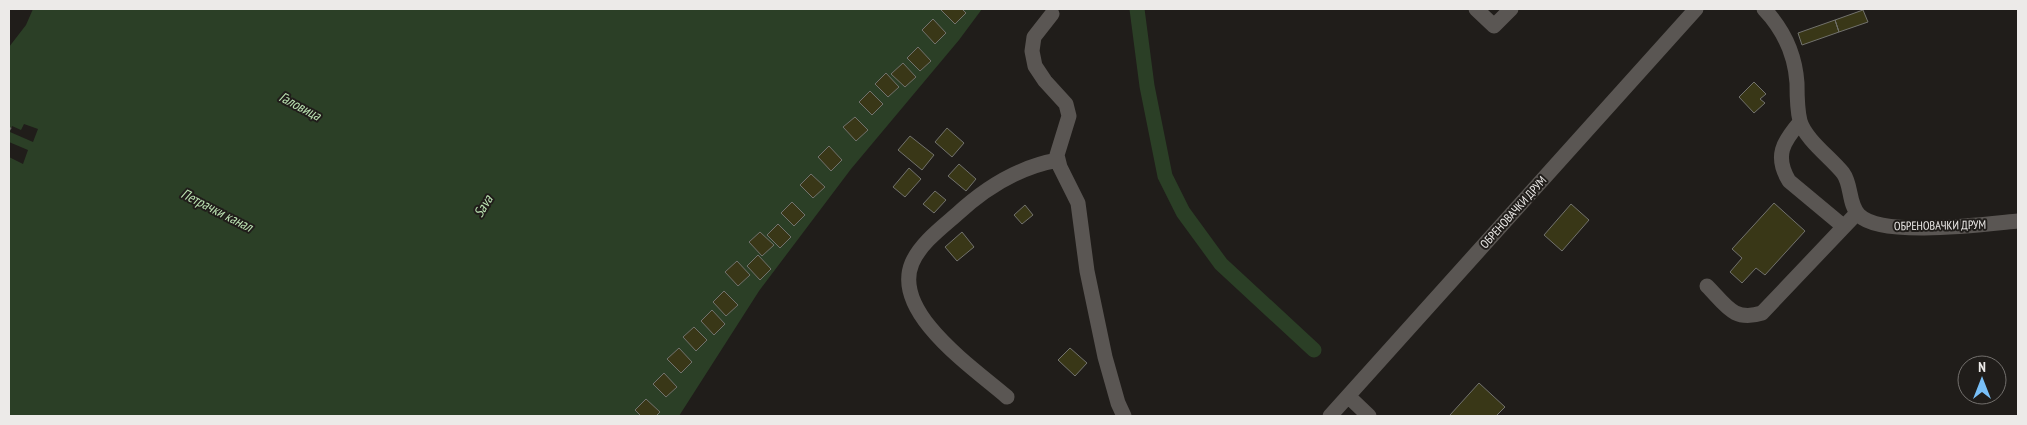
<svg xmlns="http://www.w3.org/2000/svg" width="2027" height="425" font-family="'PT Sans Narrow',sans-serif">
<rect width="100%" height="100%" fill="#201d1a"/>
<path fill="#2b3f26" d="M33,9H982L959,40L851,169L759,291L679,416H9V47L26,25Z"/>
<path fill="#201d1a" d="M24,124L38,129L33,142L10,132L12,126L21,130Z
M9,142L28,150L23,164L9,157Z"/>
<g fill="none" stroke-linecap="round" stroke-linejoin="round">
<path stroke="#2b3f26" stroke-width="15" d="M1137,9L1147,86L1165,176L1183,212L1221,264L1314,350"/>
</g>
<path fill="#393717" stroke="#72726d" d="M943,9H962L966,13L955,24L941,10Z
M1863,10L1868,22L1839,32L1835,20Z
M933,19L946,33L935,44L922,30Z
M1835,20L1839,32L1802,45L1798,33Z
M918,47L931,61L920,71L907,58Z
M903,63L916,77L905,87L891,74Z
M886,73L899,87L888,97L875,84Z
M1754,82L1766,94L1760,99L1765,103L1754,113L1739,97Z
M870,91L883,104L872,115L859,102Z
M855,117L868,130L856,141L843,127Z
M947,128L964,143L952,157L935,142Z
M910,136L934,155L922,170L898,150Z
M829,146L842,160L831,171L818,157Z
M959,164L976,179L966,191L948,176Z
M909,168L921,179L905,197L893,187Z
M811,174L825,187L813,198L800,185Z
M935,191L946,200L934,213L923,204Z
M792,202L805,215L794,226L781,213Z
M1774,203L1805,231L1765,275L1756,268L1742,283L1730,272L1742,258L1732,249Z
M1571,204L1589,220L1562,251L1544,235Z
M1025,205L1033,215L1022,224L1014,215Z
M778,224L791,237L780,248L767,235Z
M760,232L774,245L762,256L749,242Z
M962,232L974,247L957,261L945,247Z
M758,255L771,269L760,280L747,266Z
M737,261L750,275L738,286L725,272Z
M724,291L738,305L726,316L713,302Z
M712,310L725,324L714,335L701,321Z
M694,327L707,340L696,351L683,337Z
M679,348L692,362L681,373L667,359Z
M1070,348L1087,363L1075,376L1058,360Z
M664,373L677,387L666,397L653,384Z
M1479,383L1505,407L1496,416H1452L1450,415Z
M646,399L660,412L656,416H641L635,410Z"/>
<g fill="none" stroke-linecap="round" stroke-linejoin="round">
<path stroke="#666461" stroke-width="2.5" stroke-dasharray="2.5 4" stroke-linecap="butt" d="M9,128L11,129"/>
<path stroke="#5a5653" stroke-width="15" d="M1476,9L1494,26L1511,9
M1764,9C1784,30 1795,54 1797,83C1797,95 1797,109 1800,121C1805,139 1831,158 1843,173C1852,185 1848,204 1859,215C1881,238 1986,224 2018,221
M1052,14L1034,37L1032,51L1035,66L1045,81L1066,104L1069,116L1057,155L1060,167L1078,203L1087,271L1105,357L1118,403L1124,416
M1800,122C1783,142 1774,156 1789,181L1843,226
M1707,286C1726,305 1733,322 1762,313L1857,213
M1348,396L1369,416
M1007,397C975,369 891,313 912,263C920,244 941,228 956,215C985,188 1018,167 1058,160
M1330,416L1696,9"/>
</g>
<g text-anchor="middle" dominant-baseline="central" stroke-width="4" stroke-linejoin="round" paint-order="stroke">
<g font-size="12" fill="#eceae8" stroke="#201d1a">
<text transform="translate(1513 212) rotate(-48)">ОБРЕНОВАЧКИ ДРУМ</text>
<text transform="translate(1940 225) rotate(-1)">ОБРЕНОВАЧКИ ДРУМ</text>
</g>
<g font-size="14" font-style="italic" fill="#bce4b3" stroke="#201d1a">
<text transform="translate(300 106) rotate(28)">Галовица</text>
<text transform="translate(483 206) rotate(-59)">Sava</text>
<text transform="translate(217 210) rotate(27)">Петрачки канал</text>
</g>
</g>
<rect width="2027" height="425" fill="none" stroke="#eceae8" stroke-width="20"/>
<g transform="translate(1982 380)"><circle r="24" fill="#201d1a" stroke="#726f6c"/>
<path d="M0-4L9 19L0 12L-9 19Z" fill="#78bff7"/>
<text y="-8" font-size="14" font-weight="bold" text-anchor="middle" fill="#eceae8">N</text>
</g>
</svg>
